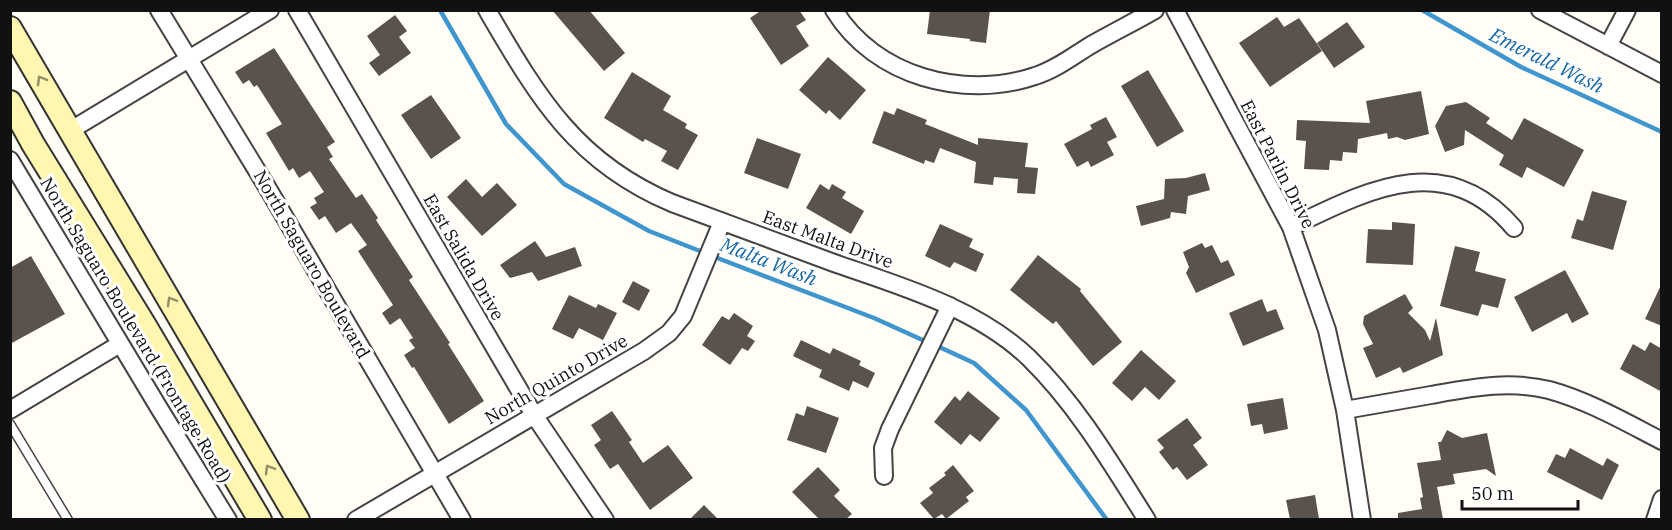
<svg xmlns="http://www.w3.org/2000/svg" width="1672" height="530" font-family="'IBM Plex Serif',serif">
<rect width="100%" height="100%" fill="#fffdf5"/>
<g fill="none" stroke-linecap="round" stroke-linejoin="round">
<path stroke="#3f96cf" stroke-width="4.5" d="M440,10L506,124L564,184L649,231L705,253
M1422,10L1521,67L1662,132
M712,256L874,318L927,342
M935,345L974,363L1026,410L1107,520"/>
</g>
<path fill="#5a524d" d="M552,10H589L625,53L604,71Z
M762,10H799L806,20L796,26L809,46L781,65L750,18Z
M930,10H990L986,43L970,41V39L927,34Z
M395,15L407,31L399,37L411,53L379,76L369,63L380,55L367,36Z
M1277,17L1284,27L1299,18L1322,51L1270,87L1239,43Z
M1347,22L1365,47L1334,68L1317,43Z
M274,48L335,142L327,147L333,157L329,159L356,198L362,194L378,218L376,220L413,277L409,280L450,343L448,344L484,401L449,424L414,367L412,368L404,355L415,348L409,340L413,338L400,318L390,325L382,313L393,305L358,251L367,245L351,223L336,233L325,216L319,220L310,207L317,203L314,198L324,192L310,171L299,178L293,168L289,171L266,133L282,124L257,85L254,87L249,80L243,84L235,72Z
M828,57L866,90L840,120L829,110L826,114L799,90Z
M1148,70L1184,131L1157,147L1121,86Z
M632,72L671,96L663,110L687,124L685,128L698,135L678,170L661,161L667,151L645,139L643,142L604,118Z
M1421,91L1429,134L1405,140L1397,137L1388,139L1387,133L1358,139L1357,153L1343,152L1342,161L1330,160L1329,170L1304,169L1306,141L1296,140L1297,120L1370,123L1366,101Z
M431,95L461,138L431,159L401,115Z
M1466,102L1490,118L1486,123L1512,140L1524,118L1584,150L1564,187L1527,167L1522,178L1499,165L1504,155L1465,130L1464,145L1445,152L1435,126L1446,106Z
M897,108L927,120L925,124L978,145V138L1028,143L1025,167L1038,168L1035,194L1017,193L1018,179L994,177L993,185L974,183L976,162L940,148L934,163L925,160L924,164L872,143L884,111L894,115Z
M1106,117L1117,137L1107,142L1114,155L1091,167L1088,161L1077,167L1064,144L1092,129L1090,125Z
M757,138L801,154L788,189L744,173Z
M1205,173L1210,190L1188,196L1186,214L1171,212L1170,218L1141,226L1136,206L1164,199L1165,179L1186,178Z
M466,179L482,197L497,183L517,205L482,236L447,197Z
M820,184L829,190L832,184L846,192L842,198L864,211L851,234L806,208Z
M1592,191L1627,201L1613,250L1571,238L1577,219L1583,221Z
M1392,222L1415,224L1413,265L1366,263L1368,229L1392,230Z
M940,224L973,239L969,247L984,254L976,272L954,262L950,268L925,256Z
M535,241L546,257L575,247L582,266L538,281L532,272L510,278L500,265Z
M1202,243L1205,248L1212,245L1221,263L1228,260L1235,275L1196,293L1186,273L1189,267L1183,252Z
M1455,246L1480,252L1475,271L1506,279L1498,308L1482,304L1478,316L1440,306Z
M1038,255L1081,289L1080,291L1122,342L1093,366L1056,321L1053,324L1010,290Z
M31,256L65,314L10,344V268Z
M1565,270L1589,314L1572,323L1567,313L1532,332L1514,297Z
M633,281L650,290L639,311L622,302Z
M1662,283V326L1645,319Z
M1405,294L1413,308L1408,313L1425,330L1430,341L1436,318L1443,355L1403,373L1400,367L1376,378L1363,348L1373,344L1363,324L1364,316Z
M569,295L596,308L598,304L617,313L603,340L579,328L573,339L552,329Z
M1262,299L1267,312L1276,309L1284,329L1243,346L1229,313Z
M734,313L753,326L747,336L755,341L748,351L742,348L730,365L702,345L722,316L729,320Z
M801,340L830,354L833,348L861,361L859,365L875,373L868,388L853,381L849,391L819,377L822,370L793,356Z
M1650,342L1662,349V392L1620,369L1633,344L1645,351Z
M1141,350L1176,381L1159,400L1145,387L1132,401L1112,383Z
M968,391L1000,418L980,442L970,434L961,445L934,422L955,396L960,401Z
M1283,398L1288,429L1264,434L1262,424L1251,426L1247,404Z
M807,406L839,418L826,453L787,440L796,413L804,416Z
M612,411L632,440L629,442L643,463L668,445L693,478L650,510L618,464L610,469L594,445L601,440L591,425Z
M1187,418L1202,438L1193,445L1208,465L1187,480L1177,467L1173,470L1159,452L1164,448L1157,440Z
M1447,430L1462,438L1487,433L1496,476L1486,469L1453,474L1455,484L1437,487L1443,519H1398V513L1422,509L1420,498L1423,497L1417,463L1441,460L1438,442H1441Z
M1570,448L1603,466L1607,458L1619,465L1602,500L1547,472L1556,454L1565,458Z
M953,465L974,491L966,497L969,501L946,519L942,514L934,519L920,503L933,493L929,488L946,475L944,473Z
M818,467L840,490L834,496L852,514L846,519H819L792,492Z
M1315,495L1319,519H1290L1286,500Z
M704,505L718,519H690Z"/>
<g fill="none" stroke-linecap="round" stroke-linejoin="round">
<defs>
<path id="lane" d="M10,424L68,520"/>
<path id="street" d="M159,10L267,187L462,520
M297,10L534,415L605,520
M487,10C538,97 575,162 672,203C726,223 780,243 834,263C900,286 977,308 1029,358C1077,405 1111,463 1147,520
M834,10C875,77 964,100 1035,76C1055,70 1073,56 1091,45C1112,33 1134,22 1155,10
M1175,10L1291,227L1327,330L1345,410L1362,520
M1540,10L1662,74
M1608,46L1627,10
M71,130L270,10
M10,160L159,408L228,520
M1291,227C1368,190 1446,148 1514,228
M10,410L120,344
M1345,410C1373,405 1402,400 1431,395C1470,388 1509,380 1549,390C1589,401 1625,422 1662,441
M884,476L883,448L890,429L950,306
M356,520L644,351L669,333L683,316L722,222
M1655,520L1662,499"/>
<path id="secondary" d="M10,28L298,520
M10,102L33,144L144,324L260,520"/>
</defs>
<use href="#lane" stroke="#444" stroke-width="11"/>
<use href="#street" stroke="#444" stroke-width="20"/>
<use href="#secondary" stroke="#333" stroke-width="26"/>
<use href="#lane" stroke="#fff" stroke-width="8"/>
<use href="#street" stroke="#fff" stroke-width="16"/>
<use href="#secondary" stroke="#fff6b0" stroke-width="22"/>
</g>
<defs><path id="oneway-chevron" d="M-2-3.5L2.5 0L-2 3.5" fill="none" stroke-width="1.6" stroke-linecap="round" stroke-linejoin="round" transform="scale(1.5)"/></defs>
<g stroke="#948f68">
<use href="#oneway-chevron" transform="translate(41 80) rotate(-120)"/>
<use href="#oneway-chevron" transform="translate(171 301) rotate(-120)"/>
<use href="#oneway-chevron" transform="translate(269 469) rotate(-120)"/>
</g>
<g text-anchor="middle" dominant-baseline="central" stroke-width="6" stroke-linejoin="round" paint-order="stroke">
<g font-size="18" fill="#111" stroke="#fff">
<text transform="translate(1278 164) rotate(63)">East Parlin Drive</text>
<text transform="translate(828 239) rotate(20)">East Malta Drive</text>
<text transform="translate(464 257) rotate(60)">East Salida Drive</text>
<text transform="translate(312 264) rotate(60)">North Saguaro Boulevard</text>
<text transform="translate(136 330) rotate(59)">North Saguaro Boulevard (Frontage Road)</text>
<text transform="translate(556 379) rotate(-30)">North Quinto Drive</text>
</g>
<g font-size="20" font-style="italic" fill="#1768a6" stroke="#fff">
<text transform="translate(1547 60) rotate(26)">Emerald Wash</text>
<text transform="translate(769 261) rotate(21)">Malta Wash</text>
</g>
</g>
<rect width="1672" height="530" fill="none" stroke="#111111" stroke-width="24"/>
<path d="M1462 500v9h116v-9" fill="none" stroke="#111111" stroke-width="3"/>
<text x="1471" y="500" font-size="18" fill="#111111" stroke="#ffffff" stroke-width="4.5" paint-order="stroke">50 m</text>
</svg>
